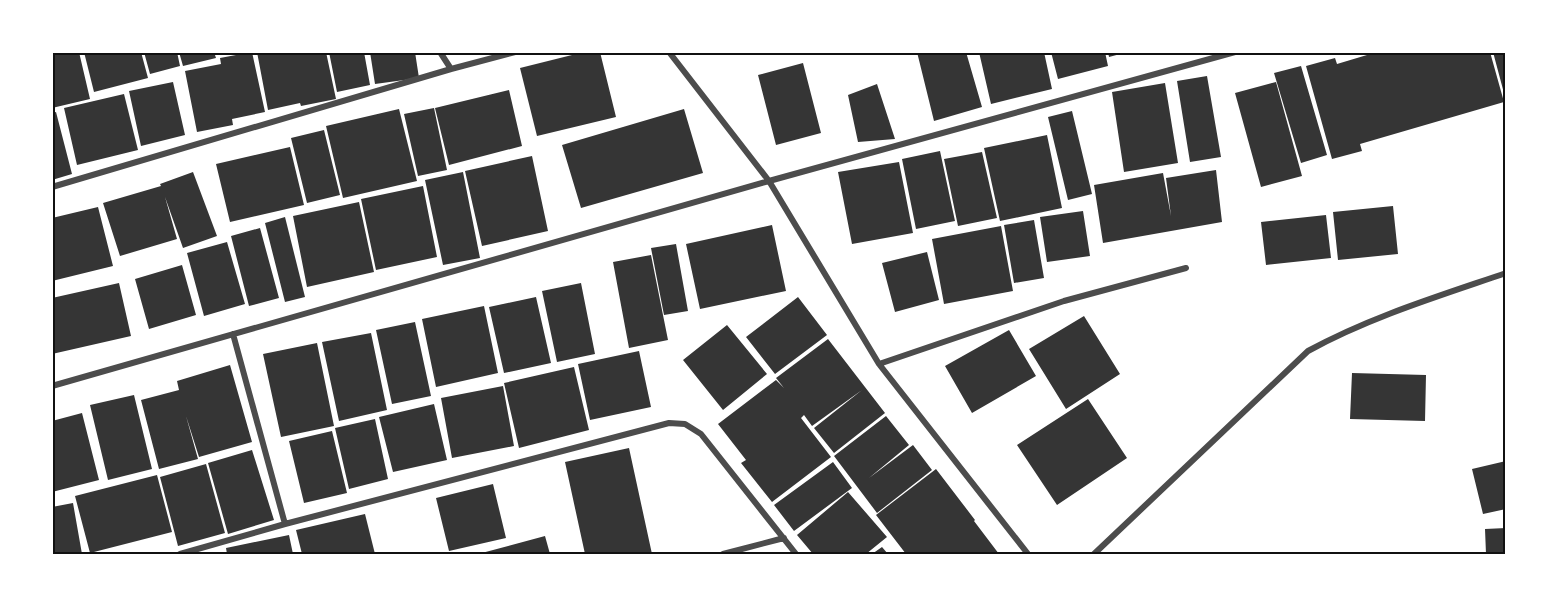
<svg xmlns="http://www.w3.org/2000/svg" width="1558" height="607" font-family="'Archivo Narrow',sans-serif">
<rect width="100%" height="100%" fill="#fff"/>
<path fill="#353535" d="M52,52H79L90,99L52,108Z
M84,52H141L148,78L94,92Z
M144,52H177L180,66L150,74Z
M179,52H214L216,58L183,66Z
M252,52L265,112L232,119L233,125L197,132L185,71L221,64L220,58Z
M257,52H326L336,99L301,106L300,103L268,110Z
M329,52H364L370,85L337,92Z
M370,52H415L419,78L375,84Z
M584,52H600L616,117L537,136L520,68Z
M917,52H966L982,107L934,121Z
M979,52H1044L1052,89L991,104Z
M1051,52H1105L1108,66L1058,79Z
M1108,52H1124V53L1109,57Z
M1377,52H1490L1504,102L1360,144L1362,151L1332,159L1306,66L1335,58L1337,64Z
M1493,52H1506V97H1505Z
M803,63L821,133L776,145L758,75Z
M1301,66L1327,155L1301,163L1274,73Z
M1207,76L1221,157L1190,162L1177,81Z
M173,82L185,135L141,146L129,91Z
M1276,82L1302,176L1261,187L1235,93Z
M1165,83L1178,163L1124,172L1112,92Z
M877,84L895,139L858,142L848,95Z
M509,90L522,146L449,165L435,108Z
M124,94L138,150L77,165L64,108Z
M434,108L447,170L418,176L404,114Z
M399,109L417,181L343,198L326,126Z
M684,109L703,173L581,208L562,145Z
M1072,111L1092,194L1068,200L1048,117Z
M56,112L72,174L52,180V113Z
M324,130L340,195L307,203L291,138Z
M1047,135L1062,208L1000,221L984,148Z
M290,147L304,205L230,222L216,164Z
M940,151L955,221L916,229L902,159Z
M982,152L997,218L958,226L944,159Z
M532,156L548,231L482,246L465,171Z
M899,162L913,233L852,244L838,172Z
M1216,170L1222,222L1103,243L1094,185L1163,173L1171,216L1166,178Z
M193,172L217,236L183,248L165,197L177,239L120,256L103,203L161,186L160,184Z
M463,172L480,258L443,265L425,180Z
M423,186L437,257L376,270L361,199Z
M359,202L374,272L307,287L293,216Z
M1393,206L1398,254L1338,260L1333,212Z
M98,207L113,266L52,281V218Z
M1083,211L1090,256L1047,262L1040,217Z
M1326,215L1331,258L1266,265L1261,222Z
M285,217L305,297L285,302L265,223Z
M1034,220L1044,278L1014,283L1004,225Z
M772,225L786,291L700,309L686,244Z
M1001,226L1013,291L944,304L932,239Z
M260,228L279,298L249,306L231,236Z
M227,242L245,304L204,316L187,253Z
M676,244L688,311L664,315L651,248Z
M927,252L939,300L895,312L882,263Z
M651,255L668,340L629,348L613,262Z
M182,265L196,315L149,329L135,279Z
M119,283L131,336L52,354V298Z
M581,283L595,354L557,362L542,291Z
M536,297L551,363L504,373L489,307Z
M798,297L827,335L775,374L746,337Z
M484,306L498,373L436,387L422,319Z
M1084,316L1120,374L1066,409L1029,349Z
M415,322L431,396L392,404L376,330Z
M727,325L767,374L723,410L683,360Z
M1009,330L1036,376L972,413L945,366Z
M371,333L387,410L339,421L322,342Z
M828,339L885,413L834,453L814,428L862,390L812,426L804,415L801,418L831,457L772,502L741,463L746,460L718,424L776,380L784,388L776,378Z
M317,343L334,426L281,437L263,354Z
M639,351L651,407L590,420L578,364Z
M230,365L252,442L199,457L186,416L198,459L159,469L141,400L179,390L177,381Z
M574,367L589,430L519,448L504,383Z
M1352,373L1426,375L1425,421L1350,419Z
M503,386L514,446L452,458L441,398Z
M134,395L152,469L108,480L90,405Z
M1088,399L1127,458L1057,505L1017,445Z
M434,404L447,460L393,472L379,417Z
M82,413L99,480L52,492V421Z
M886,416L909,445L869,478L913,445L932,470L877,513L834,456Z
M375,419L388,479L349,489L335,428Z
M332,431L347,493L304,503L289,441Z
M629,448L652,554H585L565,462Z
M252,450L274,520L228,534L208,463Z
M1506,461V509L1483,514L1472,469Z
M833,462L852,488L794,531L774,505Z
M206,464L225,533L178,546L160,477Z
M936,469L975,520L974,521L999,554H906L876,515Z
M157,475L172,532L90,553L75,496Z
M493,484L506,538L449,551L436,498Z
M848,492L887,537L866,554H813L797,535Z
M73,503L82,554H52V507Z
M365,514L375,554H302L296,530Z
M1506,528V554H1486L1485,529Z
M289,535L293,554H227L226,548Z
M545,536L550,554H478Z
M882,547L888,554H872Z"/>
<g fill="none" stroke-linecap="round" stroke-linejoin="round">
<path stroke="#4c4c4c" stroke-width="6" d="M440,52L451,69
M669,52L769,181L879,364L1028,554
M52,187L451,69L515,52
M233,334L285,524
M879,364L1064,301L1186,268
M52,386L769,181L1235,52
M180,554L285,524L669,423L685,424L701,434L796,554
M723,554L784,538
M1094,554L1308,351C1370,317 1439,296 1506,273"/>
</g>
<rect width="1558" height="607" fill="none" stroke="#ffffff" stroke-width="108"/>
<rect x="54" y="54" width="1450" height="499" fill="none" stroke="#111" stroke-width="2"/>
</svg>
